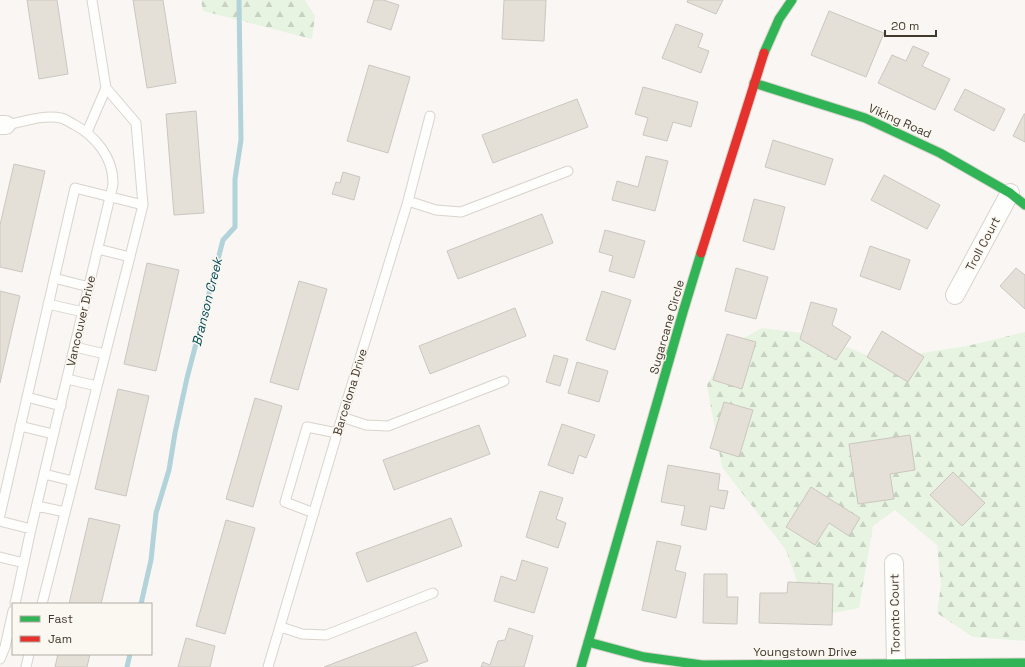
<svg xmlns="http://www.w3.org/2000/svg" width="1025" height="667" font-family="'Space Grotesk',sans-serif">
<defs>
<pattern id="forest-firs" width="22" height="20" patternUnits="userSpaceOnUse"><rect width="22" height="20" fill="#e7f4e2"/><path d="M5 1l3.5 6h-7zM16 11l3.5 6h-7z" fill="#c7d2c2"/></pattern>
</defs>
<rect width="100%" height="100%" fill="#f9f6f3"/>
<path fill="url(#forest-firs)" d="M201,0H305L315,16L312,39L203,11Z
M762,328L818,335L878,360L967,346L1025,332V641L973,637L937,613L941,585L937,545L895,510L873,526L859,608L827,614L799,587L786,550L722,467L707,385L729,346Z"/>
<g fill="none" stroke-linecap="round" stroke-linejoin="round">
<path stroke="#b2d3da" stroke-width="5" d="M141,604L151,560L156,513L169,470L175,433L187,378L223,240L235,227V179L241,140L239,0
M127,667L130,654"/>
</g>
<path fill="#e5e0d7" stroke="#cbc6bf" d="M27,0H57L68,74L39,79Z
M133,0H163L176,83L147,88Z
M374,0H383L399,5L391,30L367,22Z
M504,0H546L544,41L502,39Z
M688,0H723L716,14L687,2Z
M829,11L884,33L866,77L811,55Z
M676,24L703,34L698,47L709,51L701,73L662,58Z
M913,46L929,53L922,66L950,79L935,110L878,83L892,55L906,61Z
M369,65L410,77L388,153L347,141Z
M643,87L698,102L691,127L673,122L667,141L643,135L648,118L635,114Z
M965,89L1005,109L994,131L954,110Z
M577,99L588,127L493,163L482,135Z
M196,111L204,213L174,215L166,114Z
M1024,114H1025V142L1013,136Z
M773,140L833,159L825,185L765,167Z
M646,156L668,161L655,211L612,200L617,181L638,187Z
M14,164L45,171L22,272L0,267V225Z
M343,172L360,177L354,200L332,194L336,182L340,183Z
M884,175L940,205L927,229L871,200Z
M754,199L785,207L774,250L743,241Z
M542,214L553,243L458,279L447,251Z
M605,230L645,241L634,278L609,271L613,256L599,252Z
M870,246L910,260L900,290L860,276Z
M147,263L179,270L156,371L124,364Z
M736,268L768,277L756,319L725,311Z
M1016,268L1025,275V309L1000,286Z
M299,281L327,289L298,390L270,382Z
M0,291L20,296L0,383Z
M602,291L631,300L615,350L586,340Z
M811,302L837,309L832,325L851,337L836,360L800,339Z
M515,308L526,336L430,374L419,346Z
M882,331L924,357L908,382L867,357Z
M727,334L756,342L742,389L713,380Z
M554,355L568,359L560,386L546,382Z
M577,362L608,371L599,402L568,393Z
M118,389L149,396L126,496L95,489Z
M255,398L282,406L253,507L226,499Z
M724,402L753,410L739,457L710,448Z
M562,424L595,435L586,458L579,455L573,474L548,465Z
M479,425L490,454L394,490L383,460Z
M910,435L915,470L890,474L894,499L858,504L849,444Z
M668,465L720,474L718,490L728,491L724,509L710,506L706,530L681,525L685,506L661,502Z
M953,472L985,503L962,526L930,495Z
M811,487L860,518L849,536L829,523L815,545L786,527Z
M540,491L563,498L556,519L566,523L558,548L526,537Z
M89,518L120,525L101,604H69Z
M451,518L462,546L367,582L356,553Z
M226,520L255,528L225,634L196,626Z
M657,541L681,546L675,570L686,573L676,618L642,610Z
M522,560L548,568L534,613L494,601L501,576L516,581Z
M704,574H727V597H738L737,624L703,623Z
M788,582L833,584L832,625L759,623L760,593H787Z
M509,628L533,636L524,667H481L483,662L490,665L498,641L505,640Z
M416,632L428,661L411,667H324Z
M186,638L215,646L210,667H178Z
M58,654H90L87,667H55Z"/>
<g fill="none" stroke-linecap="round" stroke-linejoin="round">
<defs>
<path id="lane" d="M6,125C23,122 44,114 61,118C66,119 70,123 75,125C95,136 113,157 113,182C113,187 111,193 110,197L31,529L15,604
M87,132L106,88L92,0
M408,201L436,210L461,212L568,171
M98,249L130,257
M54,278L89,287
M48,304L83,312
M75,347L105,354
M67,379L97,386
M27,397L61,406
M342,417L366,425L388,426L504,381
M20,426L53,434
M44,474L73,481
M37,506L65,512
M314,513L285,502L307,427L337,433
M0,515L75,188L143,205
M0,521L31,529
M0,557L24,563
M42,604L143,205L136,123L106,88
M281,627L302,634L326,635L433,593
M0,659L5,647L13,611
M26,667L29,654
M268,667L342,417L408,201L430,116"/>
<path id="street" d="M0,125H6
M955,295L1010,193
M894,563L896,664"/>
<path id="fast" d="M764,53L779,19L792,0
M754,83L865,118L940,153L1010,193L1025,205
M588,642L644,657L702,665L1025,663
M581,667L683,312L701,253"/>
<path id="jam" d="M701,253L764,53"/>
</defs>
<use href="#lane" stroke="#d9d4cc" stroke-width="11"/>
<use href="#street" stroke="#d9d4cc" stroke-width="20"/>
<use href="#fast" stroke="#d9d4cc" stroke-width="11"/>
<use href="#jam" stroke="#d9d4cc" stroke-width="11"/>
<use href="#lane" stroke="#fefefd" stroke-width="9"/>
<use href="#street" stroke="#fefefd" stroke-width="18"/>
<use href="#fast" stroke="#30b455" stroke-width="9"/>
<use href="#jam" stroke="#e5322d" stroke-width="9"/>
</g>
<g text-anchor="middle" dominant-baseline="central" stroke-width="3" stroke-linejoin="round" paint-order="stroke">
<g font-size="12" fill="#42392d" stroke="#fbf7f1">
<text transform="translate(900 121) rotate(24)">Viking Road</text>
<text transform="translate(983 244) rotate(-62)">Troll Court</text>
<text transform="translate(81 321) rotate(-77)">Vancouver Drive</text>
<text transform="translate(667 327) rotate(-74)">Sugarcane Circle</text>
<text transform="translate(350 392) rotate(-73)">Barcelona Drive</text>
<text transform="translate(895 614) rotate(-91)">Toronto Court</text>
<text x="805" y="652">Youngstown Drive</text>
</g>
<g font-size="13" font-style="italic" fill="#014b58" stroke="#fbf7f1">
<text transform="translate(207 302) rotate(-76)">Branson Creek</text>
</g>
</g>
<rect x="12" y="603" width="140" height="52" fill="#fbf7f1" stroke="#b1aba3"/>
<rect x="20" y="616" width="20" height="6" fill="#30b455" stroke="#b1aba3"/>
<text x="48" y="623" font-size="12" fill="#42392d">Fast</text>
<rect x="20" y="636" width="20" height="6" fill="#e5322d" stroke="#b1aba3"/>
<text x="48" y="643" font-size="12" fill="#42392d">Jam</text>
<path d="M885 30v6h51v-6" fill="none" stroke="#42392d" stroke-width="2"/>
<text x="891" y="30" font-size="12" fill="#42392d" stroke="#fbf7f1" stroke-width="3" paint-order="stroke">20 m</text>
</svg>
